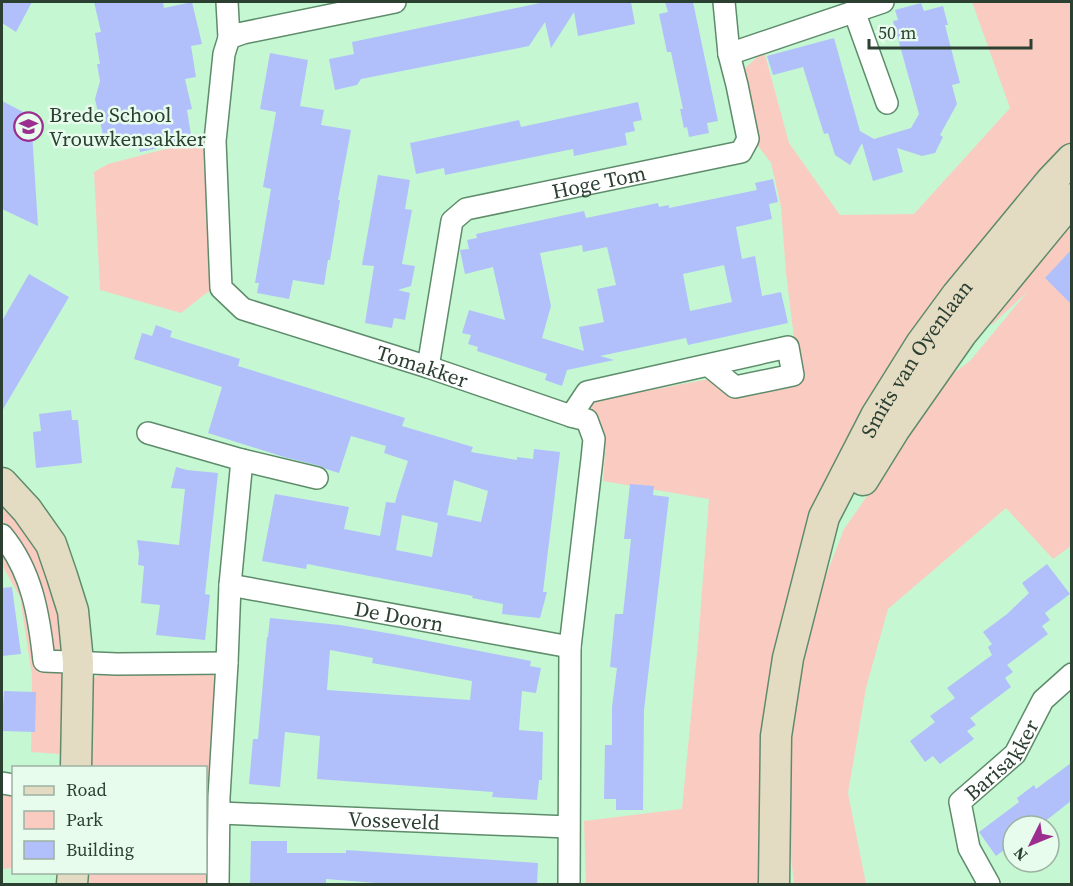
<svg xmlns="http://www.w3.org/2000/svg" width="1073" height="886" font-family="'Source Serif 4',serif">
<rect width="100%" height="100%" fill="#c5f7d3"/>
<path fill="#faccc1" d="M972,2H1071V149L945,301L785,610L765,700L760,818L764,884H586L584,821L682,809L698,643L709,499L603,481L606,438L591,414L592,401L709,379L799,378L786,273L781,207L771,163L756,143L745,68L764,51L789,143L840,215L914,214L1010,108Z
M211,137L218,284L181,313L100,290L94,172L108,164Z
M1071,211V546L1053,559L1006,508L888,609L866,688L848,793L866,884H794L787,816L794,702L811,614L844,529L947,382L955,372L970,361L1028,291L993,324L988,326L980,322Z
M2,493L49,560L70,675L60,754L31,752L32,676L20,597L2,565Z
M218,667L208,884H80V873L206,872V768L87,767L93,679L107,668Z
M2,789L14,791L13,868L2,869Z"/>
<path fill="#b1c0fb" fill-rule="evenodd" d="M2,2H32L16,32L2,23Z
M94,2H163L164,8L192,2L202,44L191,46L196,77L185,79L192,109L187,110L192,141L140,152L137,138L105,144L95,99L100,81L97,64H100L95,33L101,32Z
M540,2H631L635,24L578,36L574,12L551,48L545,22L529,46L361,79L357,85L335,90L329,59L354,54L352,42L540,3Z
M665,2H693L718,121L707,123L709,133L689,137L687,127L684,128L680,109H683L671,52H667L659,14L668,12Z
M921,3L924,11L943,6L948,25H945L960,83L952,85L957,104L940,135L943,137L935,153L922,156L897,148L903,172L873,181L862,143L850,165L835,155L828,133L824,134L803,67L773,75L767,56L834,38L860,131L874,139L911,128L919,114L893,21L898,20L895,10Z
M270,53L308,60L300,106L324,110L321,125L351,130L338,200H340L330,260H328L324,285L293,280L289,299L257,293L259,283H255L271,189L263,187L276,112L260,109Z
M2,101L31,116L38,226L2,209Z
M638,102L642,120L633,122L635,131L625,133L627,145L574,156L573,149L445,175L444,168L416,174L410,143L519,120L521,127Z
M378,175L410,180L405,209L412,210L402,264L415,266L411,286L398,290L410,293L405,320L394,318L392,328L365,323L374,266L362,265Z
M773,179L778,202L769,204L772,219L736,227L742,259L755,256L762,296L781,292L788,323L688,345L686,338L600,356L614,360L567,370L562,386L545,380L547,374L477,351L478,347L468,344L471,335L462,333L469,310L505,320L493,267L465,274L460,250L469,249L467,240L477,238L476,234L584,211L586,218L658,203L659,207L669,205V208L757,190L755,183ZM582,245L583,252L607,247L616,285L597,289L604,322L579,327L584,351L542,338L551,306L540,253ZM724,265L732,302L690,311L683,274Z
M1071,250V304L1045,278Z
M29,274L69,297L2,411V321Z
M156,325L172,331L170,337L240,359L238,366L405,418L402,426L473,447L471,452L517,460V457L533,459L534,449L560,452L543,592H547L540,618L502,614L503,604L472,598L473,596L307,564L306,569L262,561L275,494L349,507L344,529L380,536L386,502L395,503L398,492L408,461L384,453L386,446L351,436L339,473L326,469L320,466L284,457L208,433L222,387L134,359L142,333L152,336ZM454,480L488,491L481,522L447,515ZM402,515L438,523L432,557L396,550Z
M71,410L72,420H78L82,463L36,468L33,432L41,431L39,414Z
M176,467L187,470L218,473L205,594L210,595L205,640L156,635L160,605L141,603L144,566L138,565L139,554L137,540L179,545L185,489L171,488Z
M630,484L654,486L653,495L669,497L644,710L643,810H616V799H604L605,745H612V707L617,668L610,667L615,614H623L627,577L631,539H624Z
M1047,564L1070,594L1045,613L1050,620L1042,626L1048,634L1007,665L1013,672L1005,678L1011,687L970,718L976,725L967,731L974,739L940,764L933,756L925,762L910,741L935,722L930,716L955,698L947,688L992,655L988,647L992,644L983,632L1007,614L1029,593L1022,583Z
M12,587L21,654L2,656V588Z
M270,618L340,625L393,634L531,661L530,666L541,668L536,693L522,691L519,730L543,732L542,780H539L537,800L492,797L493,792L317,779L320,736L285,732L280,787L249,784L253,739H258L267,637H268ZM330,650L373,658L372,663L472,681L470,700L327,690Z
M4,691L36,692L35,732L2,731V705H3Z
M1071,763V801L1039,826H1013V860L1004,850L996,856L979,832L1019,802L1017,798L1034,785L1036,789Z
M251,841H287V853H346V850L538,863L537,885H401L326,879V885H250Z"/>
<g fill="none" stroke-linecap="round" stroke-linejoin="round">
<defs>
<g id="street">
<path d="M227,2L229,38"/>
<path id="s1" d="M395,2L243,33L229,38L224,54L215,141L221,288L243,309L428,367L571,416L587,420L594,439L592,459L570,647L569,884"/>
<path d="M854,11L887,103"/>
<path d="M729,54L883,2"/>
<path id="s2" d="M428,367L452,221L466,209L741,152L748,139L737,85L729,54L724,2"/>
<path d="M571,416L587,392L788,347L793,375L735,387L708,365"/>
<path d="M148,433L242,460L317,478"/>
<path d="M2,535C32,571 39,615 44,661L117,664L227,663"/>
<path id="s3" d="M230,585L570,647"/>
<path d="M2,783L14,785"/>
<path id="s4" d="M220,813L568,827"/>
<path d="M218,884L219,797L227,663L230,585L242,460"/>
<path id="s5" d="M989,884L969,848L960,802L1015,754L1043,700L1072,674"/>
</g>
<g id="secondary">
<path d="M863,480L894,430L962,333L1072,199"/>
<path d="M2,483L27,510L51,544L62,576L73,611L78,662L76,768"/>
<path d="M72,884L73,872"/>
<path id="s6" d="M774,884L776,736L788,658L824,517L876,416L921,344L957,295L1051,181L1072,159"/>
</g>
</defs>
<use href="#street" stroke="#5e8c6b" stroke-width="24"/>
<use href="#secondary" stroke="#5e8c6b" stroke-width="33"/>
<use href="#street" stroke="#fff" stroke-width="21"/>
<use href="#secondary" stroke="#e3dcc3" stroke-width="30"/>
</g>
<defs>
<symbol id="school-ring" viewBox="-11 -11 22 22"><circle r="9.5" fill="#e8fced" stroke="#9b2e8e" stroke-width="1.5"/><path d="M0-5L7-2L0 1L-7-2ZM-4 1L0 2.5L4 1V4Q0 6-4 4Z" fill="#9b2e8e"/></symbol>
</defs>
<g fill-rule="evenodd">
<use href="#school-ring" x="12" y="110" width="33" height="33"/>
</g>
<g text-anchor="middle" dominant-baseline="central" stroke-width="5" stroke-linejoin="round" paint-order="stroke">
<g font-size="21" fill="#2c4032" stroke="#e8fced" text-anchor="start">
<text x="49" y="114">Brede School<tspan x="49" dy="24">Vrouwkensakker</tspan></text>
</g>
<g font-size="21" fill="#2c4032" stroke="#e8fced">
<text stroke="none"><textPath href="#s2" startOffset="302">Hoge Tom</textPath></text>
<text stroke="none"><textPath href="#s6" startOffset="556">Smits van Oyenlaan</textPath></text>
<text stroke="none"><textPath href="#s1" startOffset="640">Tomakker</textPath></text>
<text stroke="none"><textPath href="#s3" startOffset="172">De Doorn</textPath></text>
<text stroke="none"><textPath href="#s5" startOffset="148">Barisakker</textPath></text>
<text stroke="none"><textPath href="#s4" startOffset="174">Vosseveld</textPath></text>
</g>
</g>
<rect width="1073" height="886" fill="none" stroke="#2c4032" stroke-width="6"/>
<rect x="12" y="766" width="195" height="108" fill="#e8fced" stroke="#9db1a2" stroke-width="1.5"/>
<rect x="24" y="786" width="30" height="9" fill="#e3dcc3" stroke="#9db1a2" stroke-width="1.5"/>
<text x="66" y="796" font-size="18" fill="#2c4032">Road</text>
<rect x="24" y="811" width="30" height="18" fill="#faccc1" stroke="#9db1a2" stroke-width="1.5"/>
<text x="66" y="826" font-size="18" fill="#2c4032">Park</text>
<rect x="24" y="841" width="30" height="18" fill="#b1c0fb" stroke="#9db1a2" stroke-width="1.5"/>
<text x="66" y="856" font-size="18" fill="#2c4032">Building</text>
<g transform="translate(1031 844) rotate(227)"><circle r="28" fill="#e8fced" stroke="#9db1a2" stroke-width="1.5"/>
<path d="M0-4.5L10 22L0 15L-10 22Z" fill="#9b2e8e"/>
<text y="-9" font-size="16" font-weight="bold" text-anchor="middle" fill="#2c4032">N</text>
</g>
<path d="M869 39v9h162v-9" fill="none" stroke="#2c4032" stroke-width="3"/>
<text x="878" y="39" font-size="18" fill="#2c4032" stroke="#e8fced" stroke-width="4.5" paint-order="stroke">50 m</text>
</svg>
